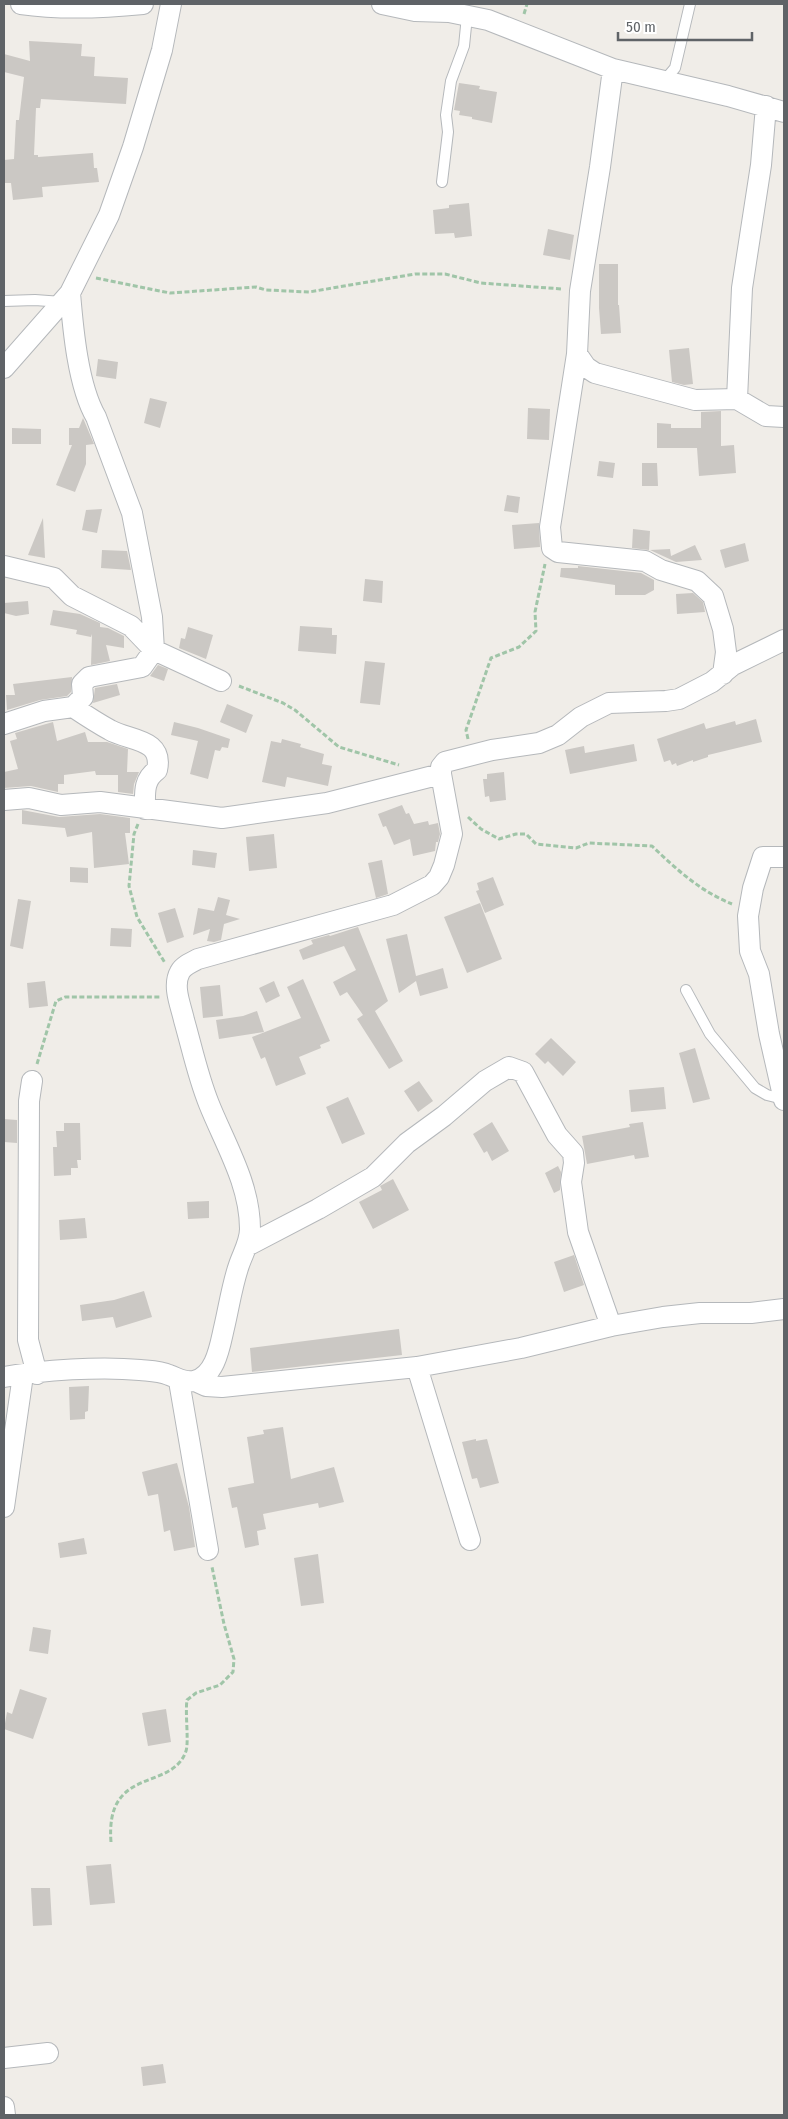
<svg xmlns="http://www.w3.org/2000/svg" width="788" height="2119" font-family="'Fira Sans Condensed',sans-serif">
<rect width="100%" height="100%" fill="#f0ede8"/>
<path fill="#cbc8c4" d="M29,41L82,44L81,56L95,57L94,76L128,78L126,104L41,99L40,108H36L34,155H38V157L93,153L94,168H97L99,182L42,187L43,197L13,200L11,183H4V160L14,159L16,120H19L24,77L4,72V54L30,61Z
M459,83L480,86L479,89L497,92L492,123L472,119V117L459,115L460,111L454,110Z
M469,203L472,236L455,238L454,233L435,234L433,210L449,208V205Z
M548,229L574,235L570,260L543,255Z
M599,264H618V305H619L621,333L601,334L599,308Z
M689,348L693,384L684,385L672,382L669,350Z
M98,359L118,362L116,379L96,376Z
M150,398L167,402L160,428L144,423Z
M528,408L550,409L549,440L527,439Z
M721,411V446L734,445L736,473L699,476L697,448H657V423L671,424V428H701V412Z
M83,418L94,444L86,445V464L75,492L56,485L72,445H69V428H79Z
M12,428L41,429V444H12Z
M599,461L615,463L613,478L597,476Z
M642,463H657L658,486H642Z
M507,495L520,497L518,513L504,511Z
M102,509L97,533L82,530L86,510Z
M43,518L45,558L28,555Z
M539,523L540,547L514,549L512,525Z
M633,529L650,531L649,550L632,548Z
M745,543L749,561L725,568L720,550Z
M695,545L702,560L676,562L650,550L670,549L671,556Z
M102,550L127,551L131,570L101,568Z
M578,566L641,573L654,580V590L645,595H615V585L560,577L561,568H578Z
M365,579L383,581L382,603L363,601Z
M693,593L703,602L705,612L677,614L676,594Z
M28,601L29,614L16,616L4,613V603Z
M53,610L80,614L100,623V627L108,628L124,636V648L106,645L110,661L91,665L92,634L91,637L76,634L77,630L50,625Z
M300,626L332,628V635H337L336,654L298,651Z
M188,627L213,635L206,659L179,648L181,638L185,639Z
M365,661L385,663L380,705L360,703Z
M158,665L168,669L164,681L150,676Z
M72,677L71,692L67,696L40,700L7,710L6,695H15L13,684Z
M117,684L120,695L93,703L95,688Z
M227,704L253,715L246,733L220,722Z
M756,719L762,742L708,755V757L693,762V760L677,766L676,763L672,765L670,760L664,762L657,739L704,723L706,729L735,721L736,725Z
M53,722L57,741L85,732L88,742H107L128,749L127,772H139L134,784L133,794L118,792V775H96L95,771L64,775V784H58V792L31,786L4,788V772L18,769L10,741L17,739L15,733Z
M174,722L198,728L230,739L228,748L222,747L220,751L215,750L208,779L190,774L198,741L171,735Z
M282,739L301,744L300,747L324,754L322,764L332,766L328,786L287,777L285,787L262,782L271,741L281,743Z
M634,744L637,761L570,774L565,750L584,746L585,753Z
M504,772L506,800L490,802L489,796L485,797L483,779H487V774Z
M402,805L406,814L409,813L414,824L428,821L429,825L438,823L440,834L438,842H436L435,851L413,856L410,839L394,845L386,826L383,827L378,814Z
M22,810L59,817L100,814L130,818V833H125L129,864L94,868L92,832L67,837L65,828L22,824Z
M274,834L277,868L249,871L246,837Z
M193,850L217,853L215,868L192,865Z
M382,860L388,894L376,898L368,863Z
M70,867L88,868V883L70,882Z
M493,877L504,905L485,913L476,891L479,890L477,883Z
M218,897L230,900L226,915L240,919L224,924L221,940L214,942L207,941L210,929L193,935L198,908L214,911Z
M18,899L31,901L23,949L10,946Z
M480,903L502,959L467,973L444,917Z
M175,908L184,937L167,943L158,913Z
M358,927L388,1001L375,1011L403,1061L389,1069L357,1019L363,1015L347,992L340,996L333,982L356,970L344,946L303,960L299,950L313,944L311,940L329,935L330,936Z
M111,928L132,929L131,947L110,946Z
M407,934L416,976L443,968L448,988L420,996L416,981L399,993L386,939Z
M303,979L330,1041L320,1045L321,1048L299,1057L306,1074L276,1086L265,1057L261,1059L252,1037L301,1018L287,987Z
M45,981L48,1006L29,1008L27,983Z
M274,981L280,996L266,1003L259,988Z
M220,985L223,1016L203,1018L200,987Z
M257,1011L264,1032L219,1039L216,1020L243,1016Z
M551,1038L576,1062L563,1076L548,1061L545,1064L535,1054Z
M695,1048L710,1099L693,1103L679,1053Z
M419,1081L433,1101L418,1112L404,1091Z
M664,1087L666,1109L631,1112L629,1090Z
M348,1097L365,1134L342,1144L326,1107Z
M4,1119L17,1120V1143L4,1142Z
M492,1122L509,1151L492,1161L487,1151L484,1153L473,1134Z
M643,1122L649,1157L635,1159L634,1155L587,1164L582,1136L630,1127L629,1124Z
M64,1123H80L81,1160H77L78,1168H71V1175L54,1176L53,1147H57L56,1131H64Z
M558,1166L561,1172L560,1190L554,1193L545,1173Z
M393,1179L409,1210L373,1229L359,1202L382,1190L380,1186Z
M209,1201V1218L188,1219L187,1202Z
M85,1218L87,1238L60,1240L59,1220Z
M574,1255L584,1285L564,1292L554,1262Z
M144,1291L152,1317L116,1328L113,1317L82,1321L80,1305L114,1300Z
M399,1329L402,1355L252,1372L250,1348Z
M89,1386L88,1411L85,1412V1419L70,1420L69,1387Z
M283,1427L291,1479L334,1467L344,1502L319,1508L318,1503L263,1514L266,1529L257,1531L259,1545L245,1548L237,1507L232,1508L228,1488L254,1483L247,1437L264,1434L263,1430Z
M476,1439V1441L487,1439L499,1483L480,1488L477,1478L472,1479L462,1442Z
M177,1463L189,1507L195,1547L174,1551L170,1530L164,1532L158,1494L148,1496L142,1472Z
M84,1538L87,1554L60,1558L58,1543Z
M318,1554L324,1603L301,1606L294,1558Z
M33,1627L51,1630L48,1654L29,1651Z
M20,1689L47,1698L33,1739L4,1729L7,1712L12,1714Z
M166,1709L171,1742L148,1746L142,1713Z
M111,1864L115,1903L90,1905L86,1866Z
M31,1888H50L52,1925L33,1926Z
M163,2064L166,2083L143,2086L141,2067Z"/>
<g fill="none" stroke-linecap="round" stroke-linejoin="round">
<defs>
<path id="service" d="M663,82L675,68L690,4
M442,182L448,132L446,115L451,81L464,46L467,16
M4,301L35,300L62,302
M686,990L710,1034L755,1088L767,1095L783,1099"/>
<path id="minor" d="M21,4C62,10 102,8 143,4
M382,4L415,11L449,12L488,20L613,69L728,96L784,112
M613,69L600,167L580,291L577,354L550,527L552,548L558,552L645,561L661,570L697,581L713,596L723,629L726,652L723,674
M766,106L761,165L742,288L737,399L766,416L784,417
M577,354L586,367L595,373L695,400L737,399
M4,368L70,293L109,215L133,147L162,50L171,4
M4,566L54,578L72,596L131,626L154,650L221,681
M73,707C85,715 97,723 110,730C129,741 164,738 157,770C143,780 145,793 145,809
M4,724L44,711L73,707L83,697L82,684L89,677L142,667L154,650L152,617L132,513L96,417C78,386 73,329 70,293
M4,800L29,798L61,805L100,802L222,818L327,803L441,774
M784,857H763L753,888L748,916L750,951L759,974L769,1034L784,1100
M32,1081L29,1101L28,1340L37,1374
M247,1246L318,1209L373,1177L407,1143L444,1116L485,1081L509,1067L523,1072L557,1135L573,1153L574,1163L571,1182L578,1232L611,1326
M417,1367L470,1540
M4,1377C42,1370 101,1366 140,1370C150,1371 160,1371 169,1375C178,1378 184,1383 194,1381C216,1376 220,1345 224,1328C229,1307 232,1285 239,1265C243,1253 250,1242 250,1229C250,1184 225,1144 209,1104C198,1077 192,1048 184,1020C181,1006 172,986 180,972C183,966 192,962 198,959L393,905L432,885L439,877L444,865L452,834L441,774V767L445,762L492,750L539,743L558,735L581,717L609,703L666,701L679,699L712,682L733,665L784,640
M179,1381L208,1550
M195,1381L206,1386L222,1387L417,1367L521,1348L611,1326L663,1317L700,1313H751L784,1309
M4,1507L23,1375
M4,2058L48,2053
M4,2107L5,2115"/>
</defs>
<use href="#service" stroke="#b5b8bb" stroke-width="12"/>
<use href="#minor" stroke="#b5b8bb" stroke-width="22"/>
<path stroke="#a0c5a8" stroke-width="3" stroke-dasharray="5 2.5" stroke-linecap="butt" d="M524,14L527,4
M96,278L170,293L256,287L266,290L309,292L415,274H445L481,283L562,289
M239,686L283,703L295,710L339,747L399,765
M468,739L466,730L491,658L519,647L536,631L535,612L545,564
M468,817L481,829L499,839L516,834H526L536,844L576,848L589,843L652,846C676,869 700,891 732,904
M138,824L134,834L129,886L137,917L165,963
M37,1064L56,1001L65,997H160
M111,1842C105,1765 172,1792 186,1751C189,1742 185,1713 187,1700L196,1693L220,1685L233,1672L234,1659L224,1624L212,1567"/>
<use href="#service" stroke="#fff" stroke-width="10"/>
<use href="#minor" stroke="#fff" stroke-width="20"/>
</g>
<rect width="788" height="2119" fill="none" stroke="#5f6367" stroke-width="10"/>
<path d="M618 32v8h134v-8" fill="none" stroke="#5f6367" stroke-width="2.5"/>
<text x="626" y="32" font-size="15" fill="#5f6367" stroke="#ffffff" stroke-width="4" paint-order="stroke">50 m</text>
</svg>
